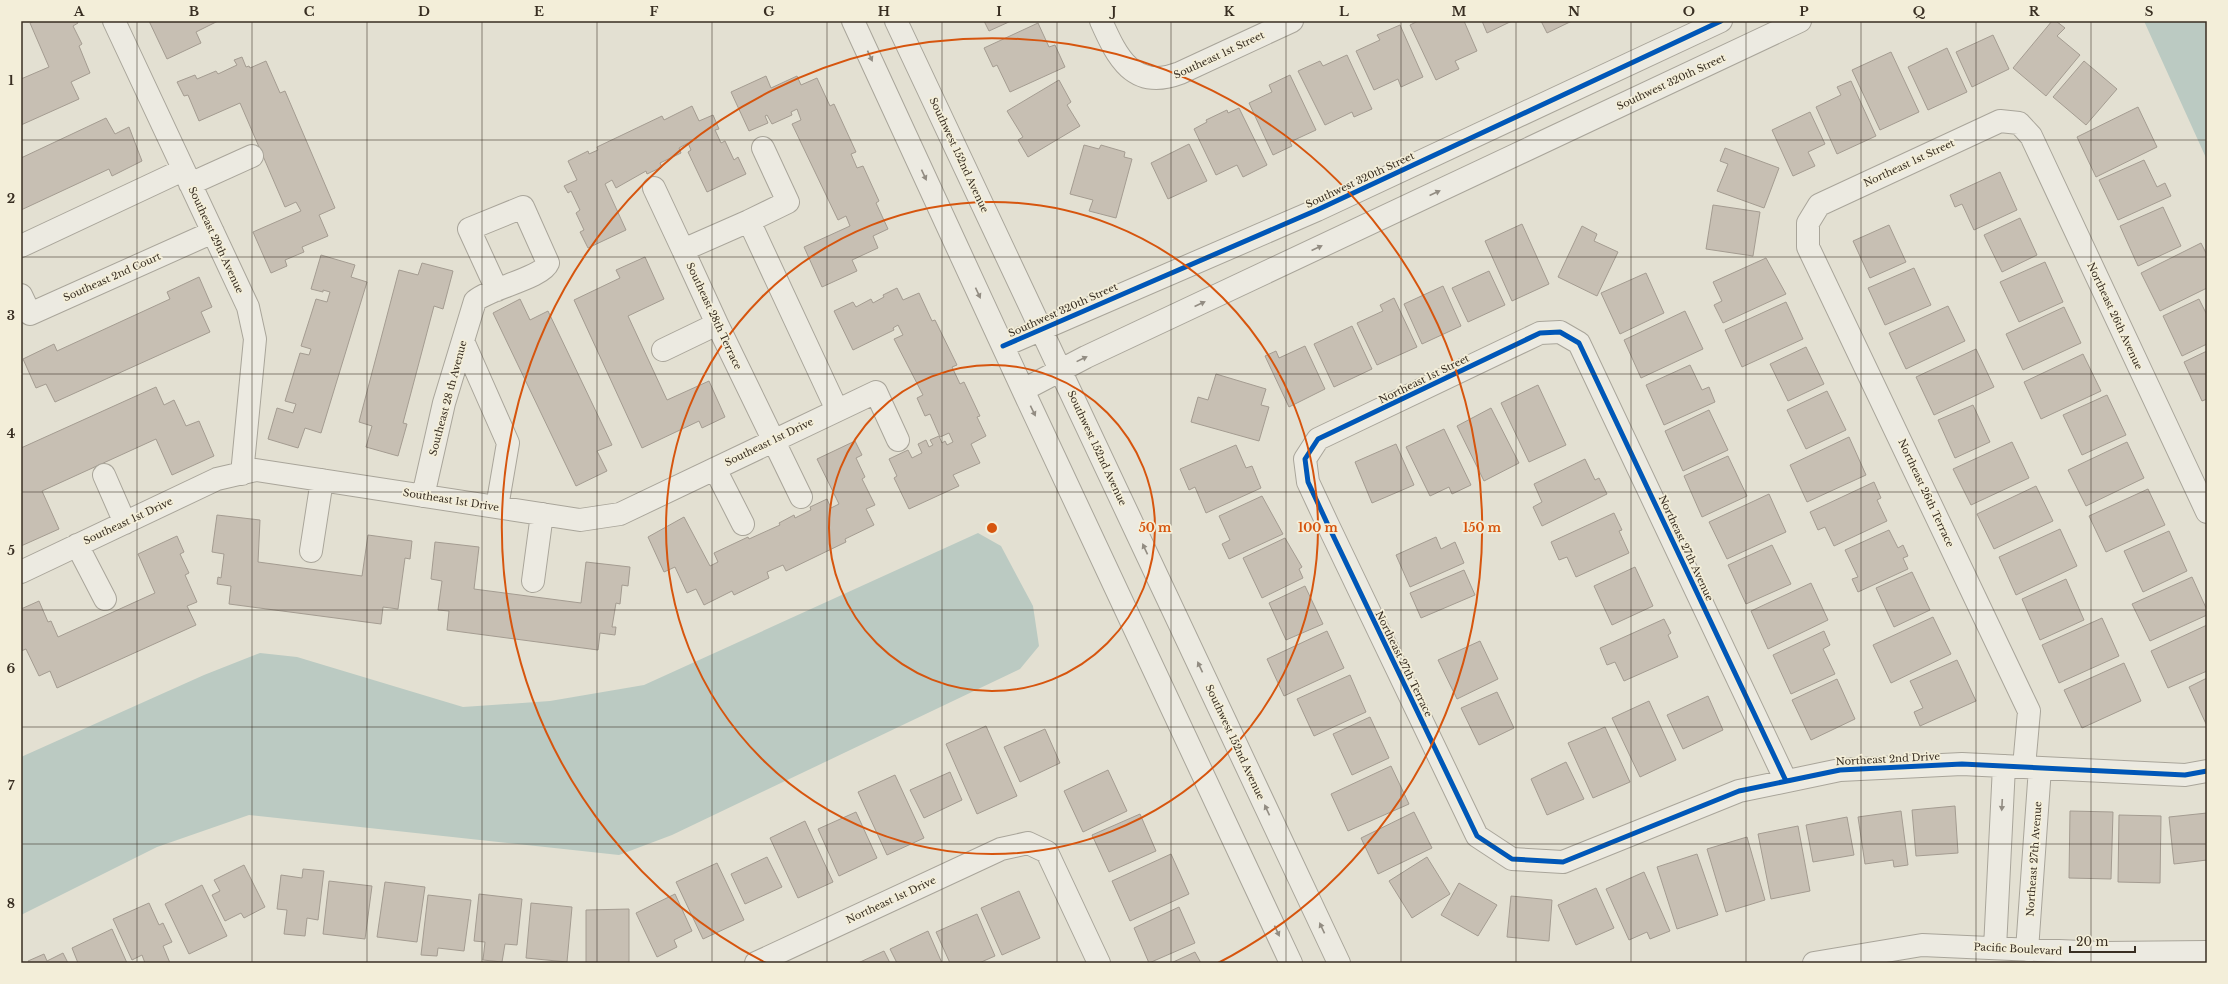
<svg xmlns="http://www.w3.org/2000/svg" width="2228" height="984" font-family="'Libre Baskerville',serif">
<rect width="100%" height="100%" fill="#e3e0d2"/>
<path fill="#bbcac2" d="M2144,21H2207V160Z
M978,533L1001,546L1033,606L1039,646L1020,669L672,835L619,855L249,815L157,847L21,915V757L204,675L260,653L297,657L463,707L550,701L644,685Z"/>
<path fill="#c7bfb3" stroke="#a49c91" d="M34,21H77L78,23L73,26L82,44L79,46L90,73L71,82L79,99L21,125V79L49,67L30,23Z
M149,21H218L196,32L201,43L167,59Z
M984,21H1011L989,31Z
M1418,21H1464L1477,51L1455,61L1459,69L1436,80L1410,25Z
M1482,21H1512L1487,33Z
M1541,21H1572L1547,33Z
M2052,21H2056L2065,28L2057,36L2080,55L2046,96L2013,68Z
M1038,23L1049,47L1055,45L1065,67L1010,92L997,65L993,67L984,48Z
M1400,25L1423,77L1401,87L1398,79L1374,90L1356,51L1380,40L1377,35Z
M1993,35L2009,69L1972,87L1956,52Z
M1947,48L1967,92L1928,110L1908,67Z
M1891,52L1919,112L1880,130L1852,70Z
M1347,55L1372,109L1354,117L1352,112L1325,125L1298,71L1320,61L1323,66Z
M242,57L246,67L249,66L250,68L266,61L280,93L285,91L335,208L319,215L328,236L302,247L304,252L285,260L287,266L271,273L253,232L301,211L296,202L285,207L240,103L199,121L188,95L184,96L177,82L195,75L197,79L216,71L218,74L237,65L234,60Z
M2084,61L2117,89L2086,125L2053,97Z
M1290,75L1316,130L1290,142L1292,146L1273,155L1249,103L1272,92L1269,85Z
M766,76L771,88L797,76L801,85L817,78L830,106L834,104L856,152L851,154L857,168L863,166L879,201L876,203L888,229L873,236L878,248L852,260L857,271L822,287L804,247L850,226L846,216L838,220L792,124L801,120L797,109L791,112L792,115L772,124L767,115L765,116L768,123L749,131L731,92Z
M1059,80L1071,102L1067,105L1080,126L1028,157L1018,140L1023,137L1007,111Z
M1851,81L1876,136L1837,154L1816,107L1841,95L1837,87Z
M692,106L699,121L713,115L719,129L715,130L721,143L725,141L734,160L738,157L746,174L707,192L688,152L691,150L688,143L679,148L681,153L660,163L662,167L647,174L646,171L616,188L612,180L605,184L626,230L588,248L580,232L584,230L576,213L580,210L571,191L568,193L564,186L577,180L568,161L588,151L589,154L598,150L597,147L662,116L664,120Z
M2138,107L2157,147L2096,177L2077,137Z
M1239,108L1267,165L1243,177L1237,165L1216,175L1194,129L1207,122L1206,120L1227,110L1228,113Z
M1810,112L1825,144L1808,152L1815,166L1793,176L1772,130Z
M106,118L115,134L129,127L142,161L112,176L109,169L21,210V158Z
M1189,144L1207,181L1168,199L1151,163Z
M1084,145L1099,149L1101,145L1125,152L1124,157L1132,159L1116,218L1089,211L1093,200L1070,194Z
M1725,148L1779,168L1764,208L1717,191L1728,164L1720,161Z
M2144,160L2157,187L2165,183L2171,196L2118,220L2099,180Z
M2000,172L2017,210L1974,230L1962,204L1955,207L1950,195Z
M1713,205L1760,212L1753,256L1706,249Z
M2163,207L2181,246L2138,266L2120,226Z
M2020,218L2037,255L2002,272L1984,235Z
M1522,224L1549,284L1512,301L1485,241Z
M1889,225L1906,262L1870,278L1853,241Z
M1582,226L1597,234L1594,241L1618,252L1597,296L1558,277Z
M2201,243L2207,255V288L2160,311L2141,273Z
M321,255L355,265L351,277L367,282L321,433L305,428L298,448L268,439L277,408L293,413L296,404L285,401L300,353L309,355L311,349L301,346L316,299L327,302L330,292L323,290V292L311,289Z
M645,257L664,299L628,316L667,400L709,381L725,417L702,428L699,421L642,448L574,300L620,278L616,270Z
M1766,258L1786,294L1723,323L1714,305L1722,301L1713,282Z
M2045,262L2063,302L2019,322L2000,282Z
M422,263L453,271L443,309L434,306L403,423L407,424L398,456L366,447L372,426L359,422L399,270L418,275Z
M1914,268L1931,305L1885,325L1868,288Z
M1489,271L1505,305L1468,322L1452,288Z
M1646,273L1664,313L1620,334L1601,293Z
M199,277L212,307L201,312L210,332L55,402L46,384L36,388L23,359L54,344L57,351L170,299L167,292Z
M1443,286L1461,326L1422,344L1404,304Z
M897,288L903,300L919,293L932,321L935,320L957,365L952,367L960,384L964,382L980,416L977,417L986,436L971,444L980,463L953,475L959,486L909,509L894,478L897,476L889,459L908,450L912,458L922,453L918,444L926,440L929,447L933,445L930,440L939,436L942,443L945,441L947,445L953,442L949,433L940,437L930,414L925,416L917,398L923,395L894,339L903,335L898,325L893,328L894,330L853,350L834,311L853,302L856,307L871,299L873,303L884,297L883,295Z
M1394,298L1417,347L1377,365L1357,323L1383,311L1380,305Z
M520,299L530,320L548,311L612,445L597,451L607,471L576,486L493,313Z
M2199,299L2207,315V344L2182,356L2163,316Z
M1786,302L1803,339L1742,367L1725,330Z
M1948,306L1965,341L1906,369L1889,333Z
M2064,307L2081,343L2023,370L2006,334Z
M1685,311L1703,349L1641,378L1624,340Z
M1352,326L1372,369L1334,387L1314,344Z
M1305,346L1325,389L1289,407L1265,356L1276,351L1279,358Z
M1806,347L1824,384L1788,401L1770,364Z
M1976,349L1994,387L1934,415L1916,377Z
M2207,351V399L2202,401L2184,362Z
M2083,354L2101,391L2041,419L2024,382Z
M1690,365L1702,390L1709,387L1715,402L1664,425L1646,385Z
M1216,374L1266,389L1261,405L1269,407L1259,441L1191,422L1198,397L1208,400Z
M1538,385L1566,445L1529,462L1501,403Z
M156,387L164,405L174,400L186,426L199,421L214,456L172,475L156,439L42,491L59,529L21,546V448Z
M1827,391L1846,430L1806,449L1787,410Z
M2107,395L2126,435L2082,455L2063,415Z
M1973,405L1990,442L1955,458L1938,420Z
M1491,408L1519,463L1484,481L1457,426Z
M1709,410L1728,450L1683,471L1665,431Z
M1444,429L1471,485L1452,494L1449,487L1430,496L1406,447Z
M1849,437L1866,475L1807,502L1790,465Z
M855,441L862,455L856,458L865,477L862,479L875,505L866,509L874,525L845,539L846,542L786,571L783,565L767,572L769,578L734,595L732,591L704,605L696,589L687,593L675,567L664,572L648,537L684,517L710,566L718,562L714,553L748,537L749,539L780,525L779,523L794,515L795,518L811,510L810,507L827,499L831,508L839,504L817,459Z
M2012,442L2029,478L1971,505L1953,469Z
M2127,442L2144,478L2086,506L2068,470Z
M1396,444L1414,485L1372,503L1355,462Z
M1236,445L1246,468L1252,466L1261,488L1206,513L1195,487L1189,490L1180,469Z
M1728,456L1747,496L1702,517L1684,476Z
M1585,459L1595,480L1599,478L1607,494L1542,526L1533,507L1542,502L1534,484Z
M1874,482L1881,498L1877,500L1887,521L1834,546L1825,527L1818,530L1810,512Z
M2036,486L2053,521L1994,549L1977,514Z
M2148,489L2165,525L2106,552L2089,516Z
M1769,494L1786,532L1727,559L1709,522Z
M1262,496L1283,534L1229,559L1222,544L1230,540L1219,516Z
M1614,513L1622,530L1619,531L1629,553L1576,577L1567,557L1559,560L1551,542Z
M217,515L260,520L258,562L362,576L368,535L412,541L410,559L405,558L398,609L383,607L381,624L229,604L231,586L217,584L218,577L221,578L224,554L212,552Z
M2060,529L2077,566L2016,595L1999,557Z
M1889,530L1898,548L1903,545L1908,556L1903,558L1908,569L1858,592L1852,579L1858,577L1845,550Z
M2169,531L2187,571L2143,592L2124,551Z
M177,536L184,552L180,554L189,573L185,575L197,602L187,606L196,625L57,688L50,671L39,676L26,649L21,651V609L39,601L48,622L51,621L58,637L155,593L138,554Z
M1436,537L1441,549L1455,542L1464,563L1410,587L1396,555Z
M1285,538L1302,567L1299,569L1303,578L1262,598L1243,558Z
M435,542L479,547L474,589L581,603L586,562L630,567L628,586L622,585L620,604L616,603L612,627H616L615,635L600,633L598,650L447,630L449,611L438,610L442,581L431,579Z
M1772,545L1791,584L1746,604L1728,565Z
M1635,567L1653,606L1612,625L1594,586Z
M1464,570L1475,595L1421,618L1410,593Z
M1912,572L1930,610L1894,627L1876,588Z
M2192,577L2207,610V615L2150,641L2132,604Z
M2066,579L2084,620L2040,640L2022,599Z
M1811,583L1828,620L1768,649L1751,611Z
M1305,586L1323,624L1286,640L1269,603Z
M1933,617L1951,654L1891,683L1873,645Z
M2102,618L2119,656L2059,683L2042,645Z
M1664,619L1671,633L1668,635L1678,657L1624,681L1615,662L1607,665L1600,648Z
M2207,625V671L2168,688L2151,651Z
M1327,631L1344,668L1284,696L1267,659Z
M1824,631L1830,645L1823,649L1835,674L1791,694L1773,655Z
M1480,641L1498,679L1457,699L1438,660Z
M1957,660L1976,701L1920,726L1914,712L1923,708L1910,681Z
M2124,663L2141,701L2082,728L2064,690Z
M1350,675L1366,712L1314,736L1297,699Z
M2207,678V726L2189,687Z
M1837,679L1855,719L1811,740L1792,700Z
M1497,692L1514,728L1479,745L1461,708Z
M1708,696L1723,730L1683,749L1667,715Z
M1649,701L1676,760L1640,777L1612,718Z
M1370,717L1389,758L1352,775L1333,734Z
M986,726L1017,796L977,814L946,744Z
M1605,727L1630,782L1593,798L1568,743Z
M1045,729L1060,763L1020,782L1004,747Z
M1566,762L1584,799L1547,815L1531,779Z
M1391,766L1409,804L1348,831L1331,794Z
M1108,770L1127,811L1083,832L1064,791Z
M950,772L962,800L924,818L910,790Z
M895,775L924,838L887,855L858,792Z
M1955,806L1958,853L1916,856L1912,810Z
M1901,811L1908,865L1894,867L1893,860L1865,864L1858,817Z
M2070,811L2113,812L2111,879L2069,878Z
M856,812L877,858L839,876L818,829Z
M1414,812L1432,848L1378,874L1361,838Z
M2207,813V860L2174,864L2169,817Z
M1140,814L1156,851L1109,872L1092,835Z
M2119,815L2161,816L2160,883L2118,882Z
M1847,817L1854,855L1813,862L1806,825Z
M805,821L833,882L798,898L770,838Z
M1798,826L1810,891L1771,899L1758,834Z
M1747,837L1765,900L1726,912L1707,849Z
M1171,854L1189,894L1130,921L1112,881Z
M1697,854L1718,915L1677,929L1657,867Z
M767,857L782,887L745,904L731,874Z
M1427,857L1450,894L1412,918L1389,881Z
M717,863L744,920L703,939L676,882Z
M244,865L265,907L244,918L241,913L225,921L212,895L220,891L214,880Z
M303,869L324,871L318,920L307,918L305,936L284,934L287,910L277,909L281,875L302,878Z
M1644,872L1670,931L1650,939L1647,932L1629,940L1606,889Z
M329,881L372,886L365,939L323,934Z
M385,882L425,887L417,942L377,937Z
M1459,883L1497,905L1478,936L1441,915Z
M202,885L227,936L189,954L165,904Z
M1596,888L1614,928L1576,945L1558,905Z
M1019,891L1040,938L1002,955L981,908Z
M479,894L522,899L517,945L505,944L502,962L483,960L485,942L474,941Z
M675,894L692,931L674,940L677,947L657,957L636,913Z
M428,895L471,900L464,951L438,948L437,956L421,955Z
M1511,896L1552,900L1549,941L1507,937Z
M149,903L159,925L163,923L172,942L163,946L170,963H145L142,955L132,960L113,919Z
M531,903L572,907L567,962L526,958Z
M1179,907L1195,943L1149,963L1134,928Z
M629,909V963H586V910Z
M977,914L995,956L979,963H950L936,932Z
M112,929L127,963H78L72,948Z
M928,931L942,963H897L890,949Z
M884,951L890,963H858Z
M1195,952L1201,963H1171Z
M63,953L68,963H29L28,961L44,954L47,961Z"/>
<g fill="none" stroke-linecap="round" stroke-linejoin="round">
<defs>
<path id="minor" d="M114,21L248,307L255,339L242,474
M853,21L1023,390L1291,963
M896,21L1339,963
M1101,21C1117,57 1133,91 1180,73L1292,21
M190,184L252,156
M654,188L683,250
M749,221L788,202L763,148
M21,246L183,170
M21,295L30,314L213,232
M463,341L508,443L497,507
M1003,346L1317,210L1721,21
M663,350L717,324
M1023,390L1086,357L1800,21
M715,469L743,524
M104,475L125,523
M423,496L444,403L475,301C490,288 542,278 548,263L523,207L469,229L497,290
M801,497L717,324L683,250L749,221L837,410
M77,545L105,599
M311,551L322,480
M21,572L217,479L256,470L580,520L620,514L876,392L898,440
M533,581L542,514
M2024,767L2029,711L1808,247V223L1819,205L2000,121L2019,123L2031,136L2207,512
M1786,781L1579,343L1560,332L1540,333L1318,439L1305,459L1308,482L1328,525L1477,836L1512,859L1563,862L1739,791L1840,770L1962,764L2185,775L2207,771
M1995,948L2004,766
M2027,950L2040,768
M756,963L1001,849L1028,843L1047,852L1099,963
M1814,963L1922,945L2103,953L2207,952"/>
</defs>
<use href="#minor" stroke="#a9a59a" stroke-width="24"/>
<use href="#minor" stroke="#eceae1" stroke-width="22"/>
<defs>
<path id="cycleway" d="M1003,346L1317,210L1721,21
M1786,781L1579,343L1560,332L1540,333L1318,439L1305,459L1308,482L1328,525L1477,836L1512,859L1563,862L1739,791L1840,770L1962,764L2185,775L2207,771"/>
</defs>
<use href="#cycleway" stroke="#f3eed9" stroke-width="8"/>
<use href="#cycleway" stroke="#0057b8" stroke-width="5"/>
</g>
<defs><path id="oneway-solid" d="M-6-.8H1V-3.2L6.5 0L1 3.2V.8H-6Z"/></defs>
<g fill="#928c82">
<use href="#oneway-solid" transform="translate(870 56) rotate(65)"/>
<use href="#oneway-solid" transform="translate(924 175) rotate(65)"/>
<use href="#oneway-solid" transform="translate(1435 193) rotate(-25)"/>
<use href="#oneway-solid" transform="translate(1317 248) rotate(-25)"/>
<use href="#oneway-solid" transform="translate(978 293) rotate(65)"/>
<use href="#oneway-solid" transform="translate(1200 304) rotate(-25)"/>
<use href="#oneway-solid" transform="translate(1082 359) rotate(-26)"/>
<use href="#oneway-solid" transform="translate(1033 411) rotate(64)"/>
<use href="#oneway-solid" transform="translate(1145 549) rotate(-115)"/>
<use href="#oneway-solid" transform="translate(1200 667) rotate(-115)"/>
<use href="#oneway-solid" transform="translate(2002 805) rotate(93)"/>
<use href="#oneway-solid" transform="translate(1267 810) rotate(-115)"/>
<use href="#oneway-solid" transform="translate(1322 928) rotate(-115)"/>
<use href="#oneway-solid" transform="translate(1277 931) rotate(65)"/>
</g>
<path fill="none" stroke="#382e22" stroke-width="1" stroke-opacity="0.55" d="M137,21V963M252,21V963M367,21V963M482,21V963M597,21V963M712,21V963M827,21V963M942,21V963M1057,21V963M1171,21V963M1286,21V963M1401,21V963M1516,21V963M1631,21V963M1746,21V963M1861,21V963M1976,21V963M2091,21V963M21,140H2207M21,257H2207M21,374H2207M21,492H2207M21,610H2207M21,727H2207M21,844H2207"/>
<g fill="none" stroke="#d6550e" stroke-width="2">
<circle cx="992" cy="528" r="163"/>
<circle cx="992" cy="528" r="326"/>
<path d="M766 963A490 490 0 1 1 1218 963"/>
</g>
<g text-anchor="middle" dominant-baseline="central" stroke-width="3.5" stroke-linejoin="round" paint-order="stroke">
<g font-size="10" fill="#382e22" stroke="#f3eed9">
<text transform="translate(1219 55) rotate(-25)">Southeast 1st Street</text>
<text transform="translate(1671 82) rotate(-25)">Southwest 320th Street</text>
<text transform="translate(959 155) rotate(65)">Southwest 152nd Avenue</text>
<text transform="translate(1909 163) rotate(-25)">Northeast 1st Street</text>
<text transform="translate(1360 180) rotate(-25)">Southwest 320th Street</text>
<text transform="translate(216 240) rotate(65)">Southeast 29th Avenue</text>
<text transform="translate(112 277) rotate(-24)">Southeast 2nd Court</text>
<text transform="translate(1063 310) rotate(-24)">Southwest 320th Street</text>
<text transform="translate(714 316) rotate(65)">Southeast 28th Terrace</text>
<text transform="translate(2115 316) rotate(65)">Northeast 26th Avenue</text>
<text transform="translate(1424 379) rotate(-26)">Northeast 1st Street</text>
<text transform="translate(448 398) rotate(-75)">Southeast 28 th Avenue</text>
<text transform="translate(769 442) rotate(-26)">Southeast 1st Drive</text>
<text transform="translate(1097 448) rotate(65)">Southwest 152nd Avenue</text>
<text transform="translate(1926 493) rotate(65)">Northeast 26th Terrace</text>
<text transform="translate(451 500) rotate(9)">Southeast 1st Drive</text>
<text transform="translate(128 521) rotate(-25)">Southeast 1st Drive</text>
<text transform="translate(1686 548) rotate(65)">Northeast 27th Avenue</text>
<text transform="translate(1404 664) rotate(64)">Northeast 27th Terrace</text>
<text transform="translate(1235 742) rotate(65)">Southwest 152nd Avenue</text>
<text transform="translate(1888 759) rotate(-3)">Northeast 2nd Drive</text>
<text transform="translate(2034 859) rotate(-86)">Northeast 27th Avenue</text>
<text transform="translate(891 900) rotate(-25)">Northeast 1st Drive</text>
<text transform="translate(2018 949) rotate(3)">Pacific Boulevard</text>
</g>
</g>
<circle cx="992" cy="528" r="6" fill="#d6550e" stroke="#f3eed9" stroke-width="2"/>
<g font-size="12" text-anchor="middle" font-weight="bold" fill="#d6550e" stroke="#f3eed9" stroke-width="3.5" stroke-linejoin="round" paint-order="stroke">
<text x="1155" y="532">50 m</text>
<text x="1318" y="532">100 m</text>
<text x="1482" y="532">150 m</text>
</g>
<rect width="2228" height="984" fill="none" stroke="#f3eed9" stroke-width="44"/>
<path d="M2070 946v6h65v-6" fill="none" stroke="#382e22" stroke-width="2"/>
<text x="2076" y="946" font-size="12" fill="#382e22" stroke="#f3eed9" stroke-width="3" paint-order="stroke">20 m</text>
<rect x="22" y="22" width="2184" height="940" fill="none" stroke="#382e22" stroke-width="1.5"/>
<g font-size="13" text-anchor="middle" font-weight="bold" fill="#382e22">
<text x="79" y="16">A</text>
<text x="194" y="16">B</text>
<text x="309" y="16">C</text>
<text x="424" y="16">D</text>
<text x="539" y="16">E</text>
<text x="654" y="16">F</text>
<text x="769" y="16">G</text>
<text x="884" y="16">H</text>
<text x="999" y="16">I</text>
<text x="1114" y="16">J</text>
<text x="1229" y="16">K</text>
<text x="1344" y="16">L</text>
<text x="1459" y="16">M</text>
<text x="1574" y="16">N</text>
<text x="1689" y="16">O</text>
<text x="1804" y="16">P</text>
<text x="1919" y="16">Q</text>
<text x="2034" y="16">R</text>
<text x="2149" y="16">S</text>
<text x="11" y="85">1</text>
<text x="11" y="203">2</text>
<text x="11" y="320">3</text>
<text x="11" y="438">4</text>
<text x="11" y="555">5</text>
<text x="11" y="673">6</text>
<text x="11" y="790">7</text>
<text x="11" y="908">8</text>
</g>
</svg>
